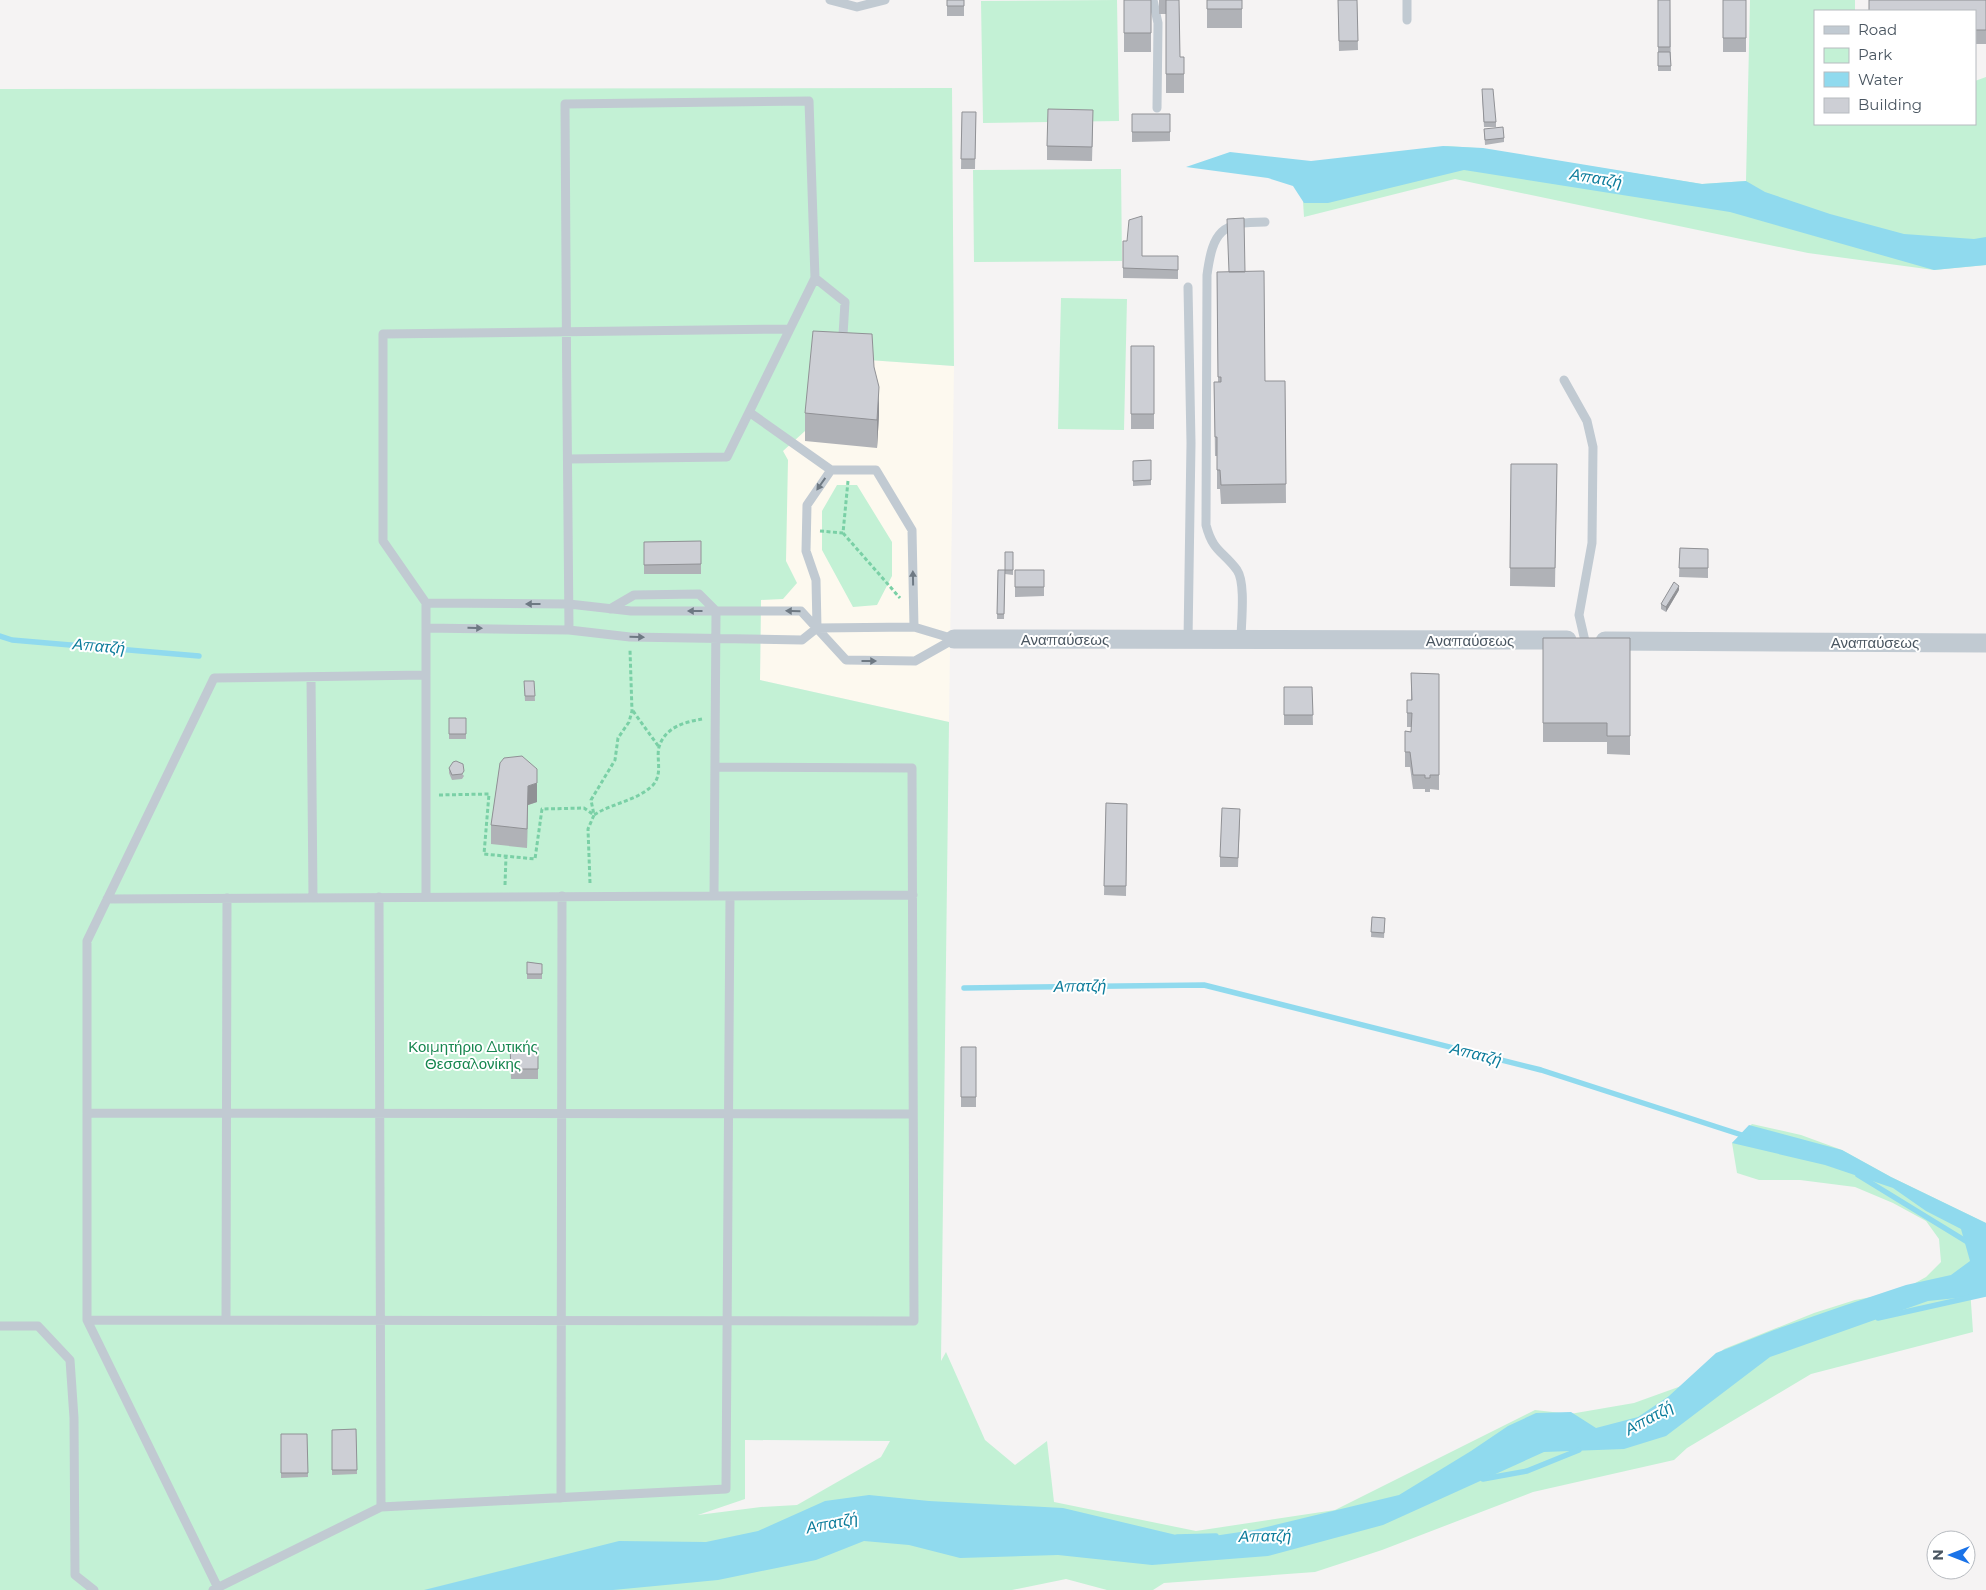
<svg xmlns="http://www.w3.org/2000/svg" width="1986" height="1590" font-family="Montserrat,sans-serif">
<rect width="100%" height="100%" fill="#f5f3f3"/>
<path fill="#fdf9ef" d="M811,356L954,366L949,722L760,680L763,469Z"/>
<path fill="#c3f1d5" fill-rule="evenodd" d="M1117,0L1119,121L983,123L981,1Z
M1750,0H1855V11H1815V124H1975V81L1986,77V265L1934,270L1808,253L1455,179L1304,217L1302,185L1447,146L1476,148L1702,184L1746,181Z
M952,88L954,366L811,356L805,431L783,451L788,460L786,561L797,583L783,599L761,600L760,680L949,722L941,1361L946,1352L985,1440L1015,1465L1047,1441L1054,1502L1196,1531L1335,1510L1535,1410L1570,1414L1634,1403L1684,1385L1724,1349L1814,1313L1855,1300L1899,1292L1926,1277L1941,1262L1939,1239L1926,1221L1893,1203L1855,1187L1800,1180H1759L1737,1173L1732,1143L1752,1124L1801,1135L1842,1150L1891,1177L1986,1223L1970,1288L1973,1332L1811,1374L1687,1448L1674,1460L1533,1492L1382,1550L1315,1572L1164,1583L1153,1590H1107L1066,1579L1012,1590H0V89ZM745,1440L890,1441L881,1457L797,1505L761,1507L698,1515L745,1499Z
M1121,169L1122,261L974,262L973,170Z
M1061,298L1127,299L1124,430L1058,429Z
M837,485H857L892,542V576L877,605L853,607L822,550V511Z"/>
<path fill="#90daee" d="M1443,146L1483,148L1702,184L1746,181L1765,192L1830,214L1904,234L1974,239L1986,237V265L1934,270L1730,212L1464,170L1328,203H1304L1293,186L1268,178L1186,167L1230,152L1311,161Z
M1749,1125L1842,1150L1891,1177L1986,1223V1295L1928,1301L1770,1357L1666,1436L1624,1449L1544,1452L1383,1525L1268,1556L1152,1565L1058,1555L960,1558L909,1545L864,1541L816,1560L718,1580L613,1590H424L619,1541L706,1542L758,1531L825,1501L869,1495L929,1501L1063,1508L1193,1539L1254,1530L1399,1495L1471,1451L1508,1426L1536,1413L1571,1412L1596,1428L1638,1417L1669,1396L1716,1353L1774,1330L1843,1306L1906,1285L1951,1275L1970,1261L1961,1229L1926,1211L1893,1188L1825,1165L1732,1143Z"/>
<g fill="none" stroke-linecap="round" stroke-linejoin="round">
<path stroke="#90daee" stroke-width="5.5" d="M0,636L12,640L199,656
M964,988L1204,985L1541,1070L1748,1137
M1858,1175L1969,1243
M1878,1318L1986,1294
M1483,1479L1527,1471L1579,1450
M1177,1537L1216,1536"/>
<path stroke="#7ad0a6" stroke-width="3" stroke-dasharray="4 2.5" stroke-linecap="butt" d="M820,531L843,533L848,481
M843,533L900,598
M633,711L659,747
M439,795L489,794L484,854L535,859L542,809L584,808L594,815C612,803 637,801 653,785C663,774 656,759 659,747C665,727 685,722 702,719
M590,883L588,829L594,815L591,800L615,760L618,738L629,722L632,711L630,650
M505,885L506,856"/>
<path stroke="#c1cad2" stroke-width="9" d="M830,0L857,7L885,0
M1153,0L1158,23L1157,108
M1407,20V0
M815,278L845,302L843,335
M1564,380L1587,421L1593,447L1592,543L1579,615L1585,641
M749,412L831,470
M568,459L727,457L815,278L809,101L565,104C566,279 567,455 569,630
M426,603L569,604L631,611H801L846,660L915,661L954,639
M610,609L634,595L699,594L716,611L714,896
M426,628L569,630L630,637L802,640L817,628L914,627L954,639
M817,628L816,580L806,551L807,505L831,470H876L912,530L914,627
M1188,640L1191,443L1188,287
M1241,640C1241,623 1246,583 1237,570C1223,551 1213,552 1206,525L1207,275C1213,231 1221,222 1265,222
M311,677L313,898
M379,897L381,1507
M426,897V603L383,541V334L789,329
M107,899L913,895
M87,1113L913,1114
M87,1320L914,1321L912,768L715,767
M226,1320L227,898
M0,1326H38L70,1360L74,1418L75,1575L94,1590
M561,1498L562,896
M218,1588L87,1320V941L214,678L426,675
M213,1590L381,1507L726,1489L730,896"/>
<path stroke="#c1cad2" stroke-width="19" d="M954,639L1567,640
M1605,641L1986,643"/>
</g>
<path fill="#b0b2b7" d="M947,0H964V16H947Z
M1124,0H1151V52H1124Z
M1159,0H1179L1180,57H1184V93H1166V14H1159Z
M1207,0H1242V28H1207Z
M1338,0H1357L1358,50L1339,51Z
M1658,0H1670L1671,71H1658Z
M1723,0H1746V52H1723Z
M1986,0V44H1975V11Z
M1482,94L1496,122V127H1484Z
M962,112H976L975,169H961Z
M1132,114H1170V141L1132,142Z
M1093,124L1092,161L1047,160V146Z
M1484,129L1504,138V142L1485,145Z
M1123,241L1142,256H1178V279L1123,278Z
M1217,272H1245L1265,381H1285L1286,503L1221,504L1220,489H1217V456H1215L1214,382H1218Z
M1131,346H1154V429H1131Z
M874,367L879,415L877,448L805,441V413Z
M1151,460V485L1133,486V461Z
M1511,464H1557L1555,587L1510,586Z
M701,541V574H644V542Z
M1680,548L1708,549V578L1679,577Z
M1013,552V575L1005,574L1004,619H997L998,570H1005Z
M1015,570H1044V596L1015,597Z
M1679,590L1666,612L1661,609V604Z
M1543,638H1630V755L1607,754V742H1543Z
M1411,673L1439,674V790L1430,789V792H1425V789H1413L1410,767H1405V731L1411,732L1412,727H1407V700H1411Z
M524,681H534L535,701H525Z
M1284,687H1312L1313,725H1284Z
M449,718H466V739H449Z
M453,762L464,776L462,779L452,780L449,773V768Z
M500,763L537,802L528,805L527,848L491,844V825Z
M1106,803L1127,804L1126,896L1104,895Z
M1240,819L1238,867H1220V857Z
M1372,917L1385,918L1384,938L1371,937Z
M527,962L542,964V979H527Z
M538,1047V1079H511L510,1048Z
M961,1047H976V1107H961Z
M356,1429L357,1474L332,1475V1430Z
M281,1434H307L308,1477L281,1478Z"/>
<path fill="#909195" d="M879,387V415L877,448V420Z
M1679,586V590L1666,612V607Z
M537,783V802L528,805L527,848L528,786Z"/>
<path fill="#cdcfd5" stroke="#909195" d="M947,0H964V6H947Z
M1124,0H1151V33H1124Z
M1166,0H1179L1180,57H1184V74H1166Z
M1207,0H1242V9H1207Z
M1338,0H1357L1358,41H1339Z
M1658,0H1670V47H1658Z
M1723,0H1746V38H1723Z
M1869,0H1986V30H1975V11H1869Z
M1658,52H1670L1671,66H1658Z
M1482,89H1493L1496,122H1484Z
M1048,109L1093,110L1092,147L1047,146Z
M962,112H976L975,159H961Z
M1132,114H1170V132H1132Z
M1503,127L1504,138L1485,140L1484,129Z
M1142,216V256H1178V270L1123,268V241H1127L1129,220Z
M1244,218L1245,272H1229L1227,219Z
M1264,271L1265,381H1285L1286,484L1221,485L1220,470H1217V437H1215L1214,382H1221V377H1218L1217,272Z
M813,331L872,334L874,367L879,387L877,420L805,413Z
M1131,346H1154V414H1131Z
M1151,460V480L1133,481V461Z
M1511,464H1557L1555,568H1510Z
M701,541V564L644,565V542Z
M1680,548L1708,549V568H1679Z
M1005,552H1013V570H1005Z
M998,570H1005L1004,614H997Z
M1015,570H1044V587H1015Z
M1674,582L1679,586L1666,607L1661,604Z
M1543,638H1630V736H1607V723H1543Z
M1411,673L1439,674V775H1430V778H1425V775H1413L1410,752H1405V731L1411,732L1412,713H1407V700H1412Z
M524,681H534L535,696H525Z
M1284,687H1312L1313,715H1284Z
M449,718H466V734H449Z
M522,756L537,769V783L528,786L527,829L491,825L500,763L504,758Z
M456,761L463,764L464,771L462,774L452,775L449,768L453,762Z
M1106,803L1127,804L1126,886H1104Z
M1222,808L1240,809L1238,858L1220,857Z
M1372,917L1385,918L1384,933L1371,932Z
M527,962L542,964V974H527Z
M538,1047V1069H511L510,1048Z
M961,1047H976V1097H961Z
M356,1429L357,1470H332V1430Z
M281,1434H307L308,1473H281Z"/>
<defs><path id="oneway-solid" d="M-6-.8H1V-3.2L6.5 0L1 3.2V.8H-6Z" transform="scale(1.25)"/></defs>
<g fill="#6e7983">
<use href="#oneway-solid" transform="translate(821 484) rotate(125)"/>
<use href="#oneway-solid" transform="translate(913 578) rotate(-91)"/>
<use href="#oneway-solid" transform="translate(533 604) rotate(-180)"/>
<use href="#oneway-solid" transform="translate(695 611) rotate(180)"/>
<use href="#oneway-solid" transform="translate(793 611) rotate(-179)"/>
<use href="#oneway-solid" transform="translate(475 628) rotate(1)"/>
<use href="#oneway-solid" transform="translate(637 637) rotate(1)"/>
<use href="#oneway-solid" transform="translate(869 661)"/>
</g>
<g text-anchor="middle" dominant-baseline="central" stroke-width="4" stroke-linejoin="round" paint-order="stroke">
<g font-size="15" fill="#4a5661" stroke="#fff">
<text x="1065" y="639">Αναπαύσεως</text>
<text x="1470" y="640">Αναπαύσεως</text>
<text x="1875" y="642">Αναπαύσεως</text>
</g>
<g font-size="15" fill="#17864f" stroke="#fff">
<text x="473" y="1046">Κοιμητήριο Δυτικής<tspan x="473" dy="17">Θεσσαλονίκης</tspan></text>
</g>
<g font-size="16" font-style="italic" fill="#0c7c9b" stroke="#fff">
<text transform="translate(1596 178) rotate(9)">Απατζή</text>
<text transform="translate(99 646) rotate(5)">Απατζή</text>
<text transform="translate(1080 986) rotate(-1)">Απατζή</text>
<text transform="translate(1476 1054) rotate(14)">Απατζή</text>
<text transform="translate(1649 1418) rotate(-29)">Απατζή</text>
<text transform="translate(832 1523) rotate(-11)">Απατζή</text>
<text transform="translate(1265 1536) rotate(-1)">Απατζή</text>
</g>
</g>
<rect x="1814" y="10" width="162" height="115" fill="#ffffff" stroke="#b7bbc0"/>
<rect x="1824" y="26" width="25" height="8" fill="#c1cad2" stroke="#b7bbc0"/>
<text x="1858" y="35" font-size="15" fill="#4a5661">Road</text>
<rect x="1824" y="48" width="25" height="15" fill="#c3f1d5" stroke="#b7bbc0"/>
<text x="1858" y="60" font-size="15" fill="#4a5661">Park</text>
<rect x="1824" y="72" width="25" height="15" fill="#90daee" stroke="#b7bbc0"/>
<text x="1858" y="85" font-size="15" fill="#4a5661">Water</text>
<rect x="1824" y="98" width="25" height="15" fill="#cdcfd5" stroke="#b7bbc0"/>
<text x="1858" y="110" font-size="15" fill="#4a5661">Building</text>
<g transform="translate(1951 1555) rotate(270)"><circle r="24" fill="#ffffff" stroke="#b7bbc0"/>
<path d="M0-4L9 19L0 12L-9 19Z" fill="#1a73e8"/>
<text y="-8" font-size="14" font-weight="bold" text-anchor="middle" fill="#4a5661">N</text>
</g>
</svg>
